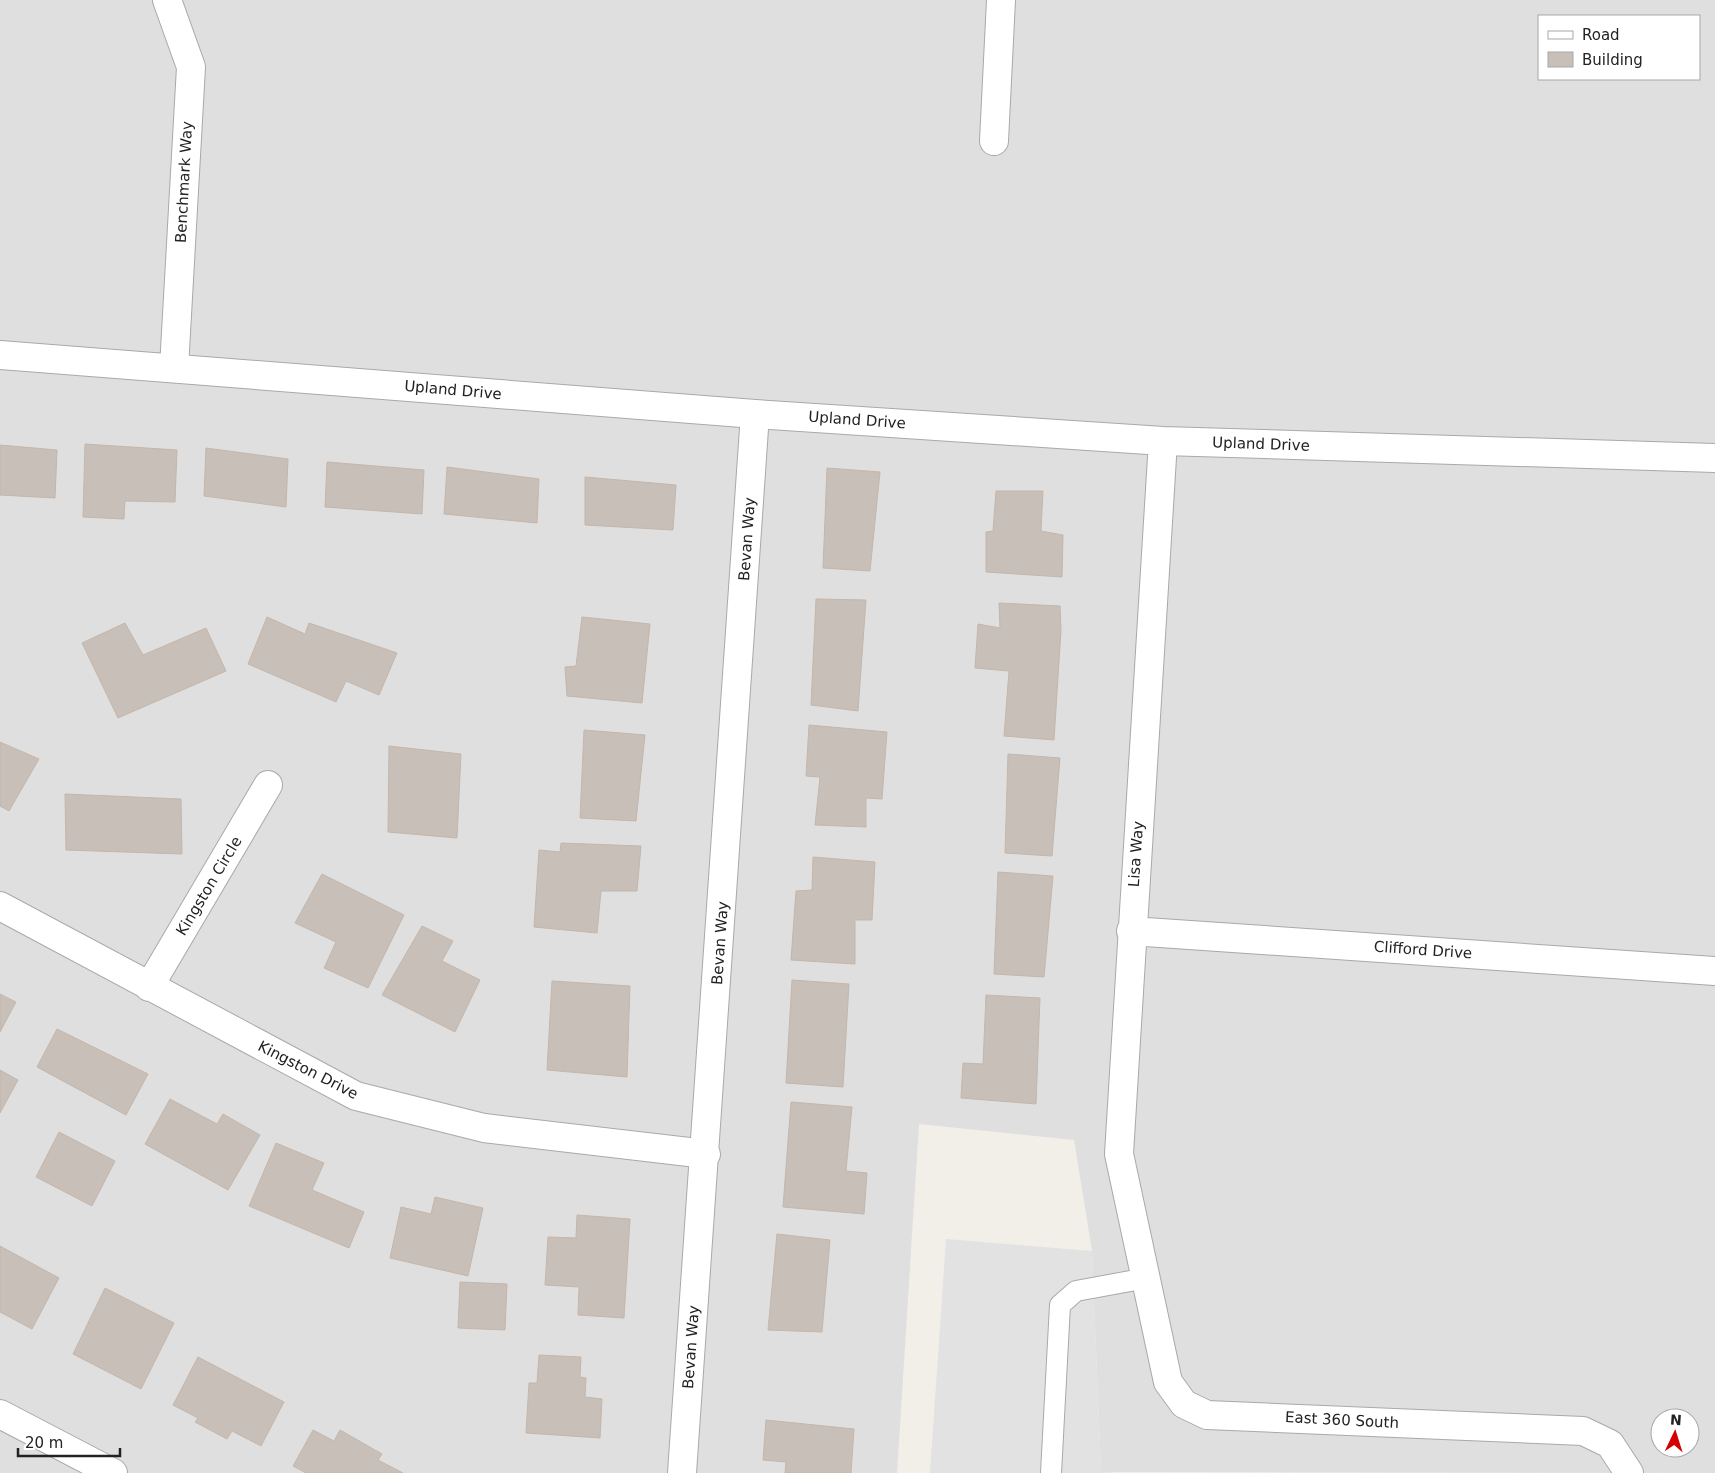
<svg xmlns="http://www.w3.org/2000/svg" width="1715" height="1473" font-family="'DejaVu Sans',sans-serif">
<rect width="100%" height="100%" fill="#f2efe9"/>
<path fill="#e0dfdf" fill-rule="evenodd" d="M0,0H1715V1473L1101,1472L1092,1251L1074,1140L919,1124L897,1473H0ZM1539,16H1699V79H1539ZM1660,1418H1690V1448H1660Z"/>
<path fill="#e2e2e2" d="M946,1239L1092,1251L1101,1472L1118,1473H930Z"/>
<path fill="#c7bfb8" stroke="#c4b6ab" d="M85,444L177,450L175,502L125,501L124,519L83,517Z
M0,445L57,450L55,498L0,495Z
M206,448L288,459L286,507L204,496Z
M327,462L424,470L422,514L325,507Z
M447,467L539,479L537,523L444,514Z
M827,468L880,472L870,571L823,568Z
M585,477L676,485L673,530L585,525Z
M996,491H1043L1041,531L1063,535L1062,577L986,572V532L993,531Z
M816,599L866,600L858,711L811,705Z
M999,603L1060,606L1061,630L1054,740L1004,736L1009,671L975,668L978,624L1000,628Z
M267,617L305,634L309,623L397,653L379,695L346,681L336,702L248,664Z
M582,617L650,624L642,703L567,696L565,667L576,666Z
M125,623L143,655L206,628L226,671L118,718L82,643Z
M809,725L887,732L882,799L866,798V827L815,825L820,777L806,776Z
M584,730L645,735L636,821L580,818Z
M0,742L39,759L9,811L0,806Z
M389,746L461,754L457,838L388,832Z
M1008,754L1060,758L1052,856L1005,853Z
M65,794L181,799L182,854L66,850Z
M561,843L641,846L637,891H601L597,933L534,927L539,850L560,852Z
M813,857L875,862L872,920H855V964L791,960L796,891L812,890Z
M998,872L1053,876L1044,977L994,974Z
M322,874L404,915L368,988L324,968L336,942L295,923Z
M422,926L453,941L442,961L480,980L455,1032L382,995Z
M792,980L849,984L843,1087L786,1083Z
M552,981L630,986L627,1077L547,1070Z
M0,994L16,1002L0,1032Z
M986,995L1040,998L1036,1104L961,1098L963,1063L983,1064Z
M57,1029L148,1074L126,1115L37,1067Z
M0,1070L18,1080L0,1113Z
M170,1099L217,1124L223,1114L260,1135L228,1190L145,1144Z
M791,1102L852,1107L846,1171L867,1173L864,1214L783,1207Z
M59,1132L115,1161L92,1206L36,1177Z
M276,1143L324,1163L312,1190L364,1212L349,1248L249,1206Z
M435,1197L483,1208L468,1276L390,1258L401,1207L431,1214Z
M577,1215L630,1219L624,1318L578,1315L579,1287L545,1285L548,1237L576,1238Z
M777,1234L830,1240L822,1332L768,1330Z
M0,1246L59,1278L32,1329L0,1312Z
M460,1282L507,1284L505,1330L458,1328Z
M105,1288L174,1323L141,1389L73,1354Z
M539,1355L581,1357L580,1377L586,1378L585,1397L602,1399L600,1438L526,1433L529,1383H537Z
M198,1357L284,1402L261,1446L232,1431L227,1439L195,1422L198,1418L173,1405Z
M766,1420L854,1429L851,1473H785L786,1462L763,1460Z
M313,1430L334,1441L340,1430L382,1454L378,1460L403,1473H306L293,1466Z"/>
<g fill="none" stroke-linecap="round" stroke-linejoin="round">
<defs>
<path id="lane" d="M1051,1473L1060,1305L1076,1291L1147,1278"/>
<path id="street" d="M167,0L191,67L174,368
M994,141L1001,0
M0,355L755,414L1163,441L1715,458
M1163,441L1119,1154L1168,1382L1184,1404L1207,1415L1583,1431L1610,1444L1629,1473
M0,906L356,1096L484,1128L706,1154
M1131,931L1715,971
M149,987L268,785
M0,1414L113,1473
M682,1473L755,414"/>
</defs>
<use href="#lane" stroke="#a9a9a9" stroke-width="22"/>
<use href="#street" stroke="#a9a9a9" stroke-width="30"/>
<use href="#lane" stroke="#fff" stroke-width="20"/>
<use href="#street" stroke="#fff" stroke-width="28"/>
</g>
<g text-anchor="middle" dominant-baseline="central" stroke-width="4" stroke-linejoin="round" paint-order="stroke">
<g font-size="15" fill="#222" stroke="#fff">
<text transform="translate(184 182) rotate(-87)">Benchmark Way</text>
<text transform="translate(453 390) rotate(5)">Upland Drive</text>
<text transform="translate(857 420) rotate(4)">Upland Drive</text>
<text transform="translate(1261 444) rotate(2)">Upland Drive</text>
<text transform="translate(747 539) rotate(-86)">Bevan Way</text>
<text transform="translate(1136 854) rotate(-86)">Lisa Way</text>
<text transform="translate(209 886) rotate(-59)">Kingston Circle</text>
<text transform="translate(720 943) rotate(-86)">Bevan Way</text>
<text transform="translate(1423 950) rotate(4)">Clifford Drive</text>
<text transform="translate(308 1070) rotate(27)">Kingston Drive</text>
<text transform="translate(691 1347) rotate(-86)">Bevan Way</text>
<text transform="translate(1342 1420) rotate(3)">East 360 South</text>
</g>
</g>
<rect x="1538" y="15" width="162" height="65" fill="#ffffff" stroke="#a7a7a7"/>
<rect x="1548" y="31" width="25" height="8" fill="#ffffff" stroke="#a7a7a7"/>
<text x="1582" y="40" font-size="15" fill="#222222">Road</text>
<rect x="1548" y="52" width="25" height="15" fill="#c7bfb8" stroke="#a7a7a7"/>
<text x="1582" y="65" font-size="15" fill="#222222">Building</text>
<g transform="translate(1675 1433) rotate(4)"><circle r="24" fill="#ffffff" stroke="#a7a7a7"/>
<path d="M0-4L9 19L0 12L-9 19Z" fill="#d40000"/>
<text y="-8" font-size="14" font-weight="bold" text-anchor="middle" fill="#222222">N</text>
</g>
<path d="M18 1448v8h102v-8" fill="none" stroke="#222222" stroke-width="2.5"/>
<text x="25" y="1448" font-size="15" fill="#222222" stroke="#ffffff" stroke-width="4" paint-order="stroke">20 m</text>
</svg>
